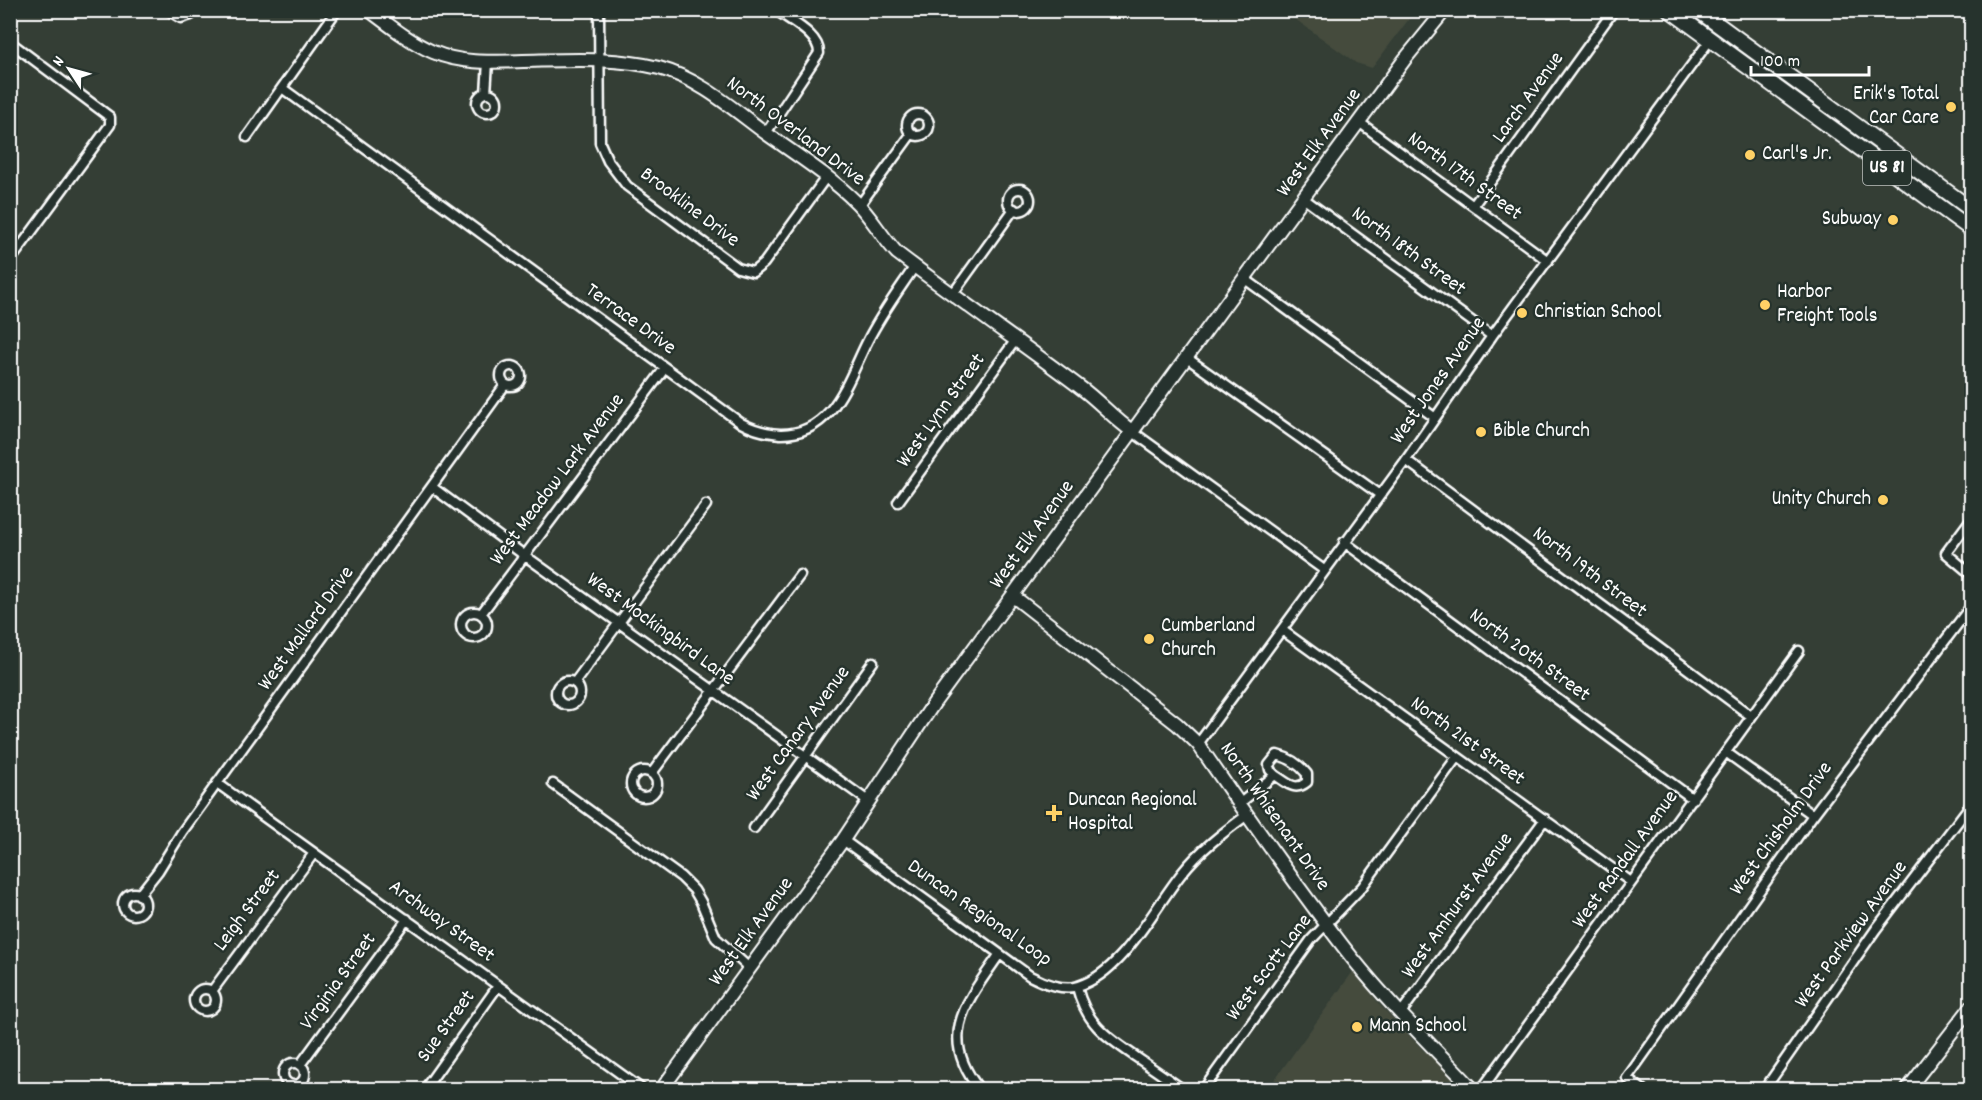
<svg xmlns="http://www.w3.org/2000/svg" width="1982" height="1100" font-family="Dekko,sans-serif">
<rect width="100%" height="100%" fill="#343e35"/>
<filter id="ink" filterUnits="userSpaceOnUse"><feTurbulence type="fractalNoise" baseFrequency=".0167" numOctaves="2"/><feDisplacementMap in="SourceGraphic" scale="12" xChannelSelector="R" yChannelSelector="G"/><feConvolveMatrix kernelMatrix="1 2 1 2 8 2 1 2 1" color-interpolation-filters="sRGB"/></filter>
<g filter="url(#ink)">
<path fill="#444b3e" d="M1284,11H1415L1372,68L1356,63Z
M1354,970L1379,1004L1424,1051L1437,1057L1468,1090H1267Z"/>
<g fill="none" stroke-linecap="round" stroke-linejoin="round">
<defs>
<path id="street" d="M168,10L181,18L191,15L196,10
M599,10L600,143L608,161L627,186L738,268L753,272L764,263L827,176
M10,42L110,117V125L10,261
M282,88L741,423C754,430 765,433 780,434C834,435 848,379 868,340C881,314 899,290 915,266
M477 103a10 10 0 1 1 20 0a10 10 0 1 1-20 0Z
M486,93L488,62
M907 125a11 11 0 1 1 22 0a11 11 0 1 1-22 0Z
M1359,122L1548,261
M766,133L819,53C819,34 790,21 776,10
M247,137L337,10
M1008 200a11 11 0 1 1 22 0a11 11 0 1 1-22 0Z
M1303,198L1492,336
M859,206L912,133
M1473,206L1614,10
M1245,279L1434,417
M952,295L1014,209
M1187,358L1379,494
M501 376a10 10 0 1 1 20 0a10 10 0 1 1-20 0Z
M1133,432L1324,570
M1406,460L1751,716
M432,487L524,555L868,801
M898,502L1015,341
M1972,518L1946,553L1972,575
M1344,542L1693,799
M461 625a13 13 0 1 1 26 0a13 13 0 1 1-26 0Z
M481,614L665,368
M1282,630L1631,882
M556 693a12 12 0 1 1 24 0a12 12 0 1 1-24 0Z
M575,682L706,505
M1198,744L1406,460L1492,336L1710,40
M1727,753L1813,815
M631 784a13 13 0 1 1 26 0a13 13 0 1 1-26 0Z
M652,773L800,575
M217,783L643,1090
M553,784L681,877L694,890L701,902L716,938L749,968
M1239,804L1275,775C1287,783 1295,792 1307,782V774C1299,764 1290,758 1277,755L1269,765L1270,770L1275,775
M754,828L873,662
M843,840L1030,976C1043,983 1064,991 1078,986C1122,973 1154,908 1182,873C1200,850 1224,832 1247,815
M123 904a11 11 0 1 1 22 0a11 11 0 1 1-22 0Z
M139,895L158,871L182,832L505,385
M1077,987C1086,1024 1107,1037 1136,1057C1152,1068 1168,1079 1184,1090
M194 1000a11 11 0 1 1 22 0a11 11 0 1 1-22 0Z
M212,991L314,853
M1400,1014L1545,819
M283 1074a11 11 0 1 1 22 0a11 11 0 1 1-22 0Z
M300,1065L407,919
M424,1090L498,986
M980,1090C936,1036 967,1001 999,955
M1203,1090L1311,940L1362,887L1457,757
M1481,1090L1799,651
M1643,1090L1627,1078L1813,815L1972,605
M1764,1090L1876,929L1972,803"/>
<path id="secondary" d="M369,10C389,25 410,42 433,52C461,64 493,62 523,61C569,60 614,57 659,68C700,79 734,110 767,134C798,156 830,176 857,203C872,218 882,237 897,253C957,299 1020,342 1081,388C1099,401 1114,419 1133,432
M1013,596L1177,724L1198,744C1248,817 1299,890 1353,959C1390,1005 1433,1047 1474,1090
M661,1090L843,840L934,703L1303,198L1405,59L1445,10
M1907,1090L1972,1006"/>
<path id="primary" d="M1670,10L1972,230
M1698,10L1972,210"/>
</defs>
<use href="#street" stroke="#fff" stroke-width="13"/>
<use href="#secondary" stroke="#fff" stroke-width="16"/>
<use href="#primary" stroke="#fff" stroke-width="18"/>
<use href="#street" stroke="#26332d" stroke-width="8"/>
<use href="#secondary" stroke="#26332d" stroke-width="12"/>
<use href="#primary" stroke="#26332d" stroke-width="14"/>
</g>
</g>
<g fill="#ffd166" stroke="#26332d" stroke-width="2">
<circle cx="1951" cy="107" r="6"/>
<circle cx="1750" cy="155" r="6"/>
<circle cx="1893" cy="220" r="6"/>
<circle cx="1765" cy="305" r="6"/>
<circle cx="1522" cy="313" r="6"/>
<circle cx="1481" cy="432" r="6"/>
<circle cx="1883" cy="500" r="6"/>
<circle cx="1149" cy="639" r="6"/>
<path d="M1051 804h6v6h6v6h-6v6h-6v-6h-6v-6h6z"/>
<circle cx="1357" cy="1027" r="6"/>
</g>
<g text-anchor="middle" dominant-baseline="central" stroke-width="5" stroke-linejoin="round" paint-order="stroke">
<rect fill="#26332d" stroke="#bec2c0" stroke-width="1.5" x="1863" y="151" width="48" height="34" rx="4.5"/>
<g font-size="20" font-weight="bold" fill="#fff">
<text x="1887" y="168">US 81</text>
</g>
<g font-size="21" fill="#fff" stroke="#26332d" text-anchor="start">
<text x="1939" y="95" text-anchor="end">Erik's Total<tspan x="1939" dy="24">Car Care</tspan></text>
<text x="1762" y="155">Carl's Jr.</text>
<text x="1881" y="220" text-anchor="end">Subway</text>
<text x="1777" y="293">Harbor<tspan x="1777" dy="24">Freight Tools</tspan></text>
<text x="1534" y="313">Christian School</text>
<text x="1493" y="432">Bible Church</text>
<text x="1871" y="500" text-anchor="end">Unity Church</text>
<text x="1161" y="627">Cumberland<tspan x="1161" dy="24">Church</tspan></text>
<text x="1068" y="801">Duncan Regional<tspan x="1068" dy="24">Hospital</tspan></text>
<text x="1369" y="1027">Mann School</text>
</g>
<g font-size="21" fill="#fff" stroke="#26332d">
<text transform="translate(1529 98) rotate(-54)">Larch Avenue</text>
<text transform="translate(795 132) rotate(37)">North Overland Drive</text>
<text transform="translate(1320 143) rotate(-54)">West Elk Avenue</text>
<text transform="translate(1464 177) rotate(36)">North 17th Street</text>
<text transform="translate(689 208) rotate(37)">Brookline Drive</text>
<text transform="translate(1408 252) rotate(36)">North 18th Street</text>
<text transform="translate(630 320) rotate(36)">Terrace Drive</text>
<text transform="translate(1439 381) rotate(-55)">West Jones Avenue</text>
<text transform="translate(942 411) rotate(-54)">West Lynn Street</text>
<text transform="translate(558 480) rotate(-53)">West Meadow Lark Avenue</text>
<text transform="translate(1033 535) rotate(-54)">West Elk Avenue</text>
<text transform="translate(1589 573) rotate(37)">North 19th Street</text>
<text transform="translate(307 629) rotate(-54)">West Mallard Drive</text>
<text transform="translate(660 630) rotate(36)">West Mockingbird Lane</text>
<text transform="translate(1529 656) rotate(36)">North 20th Street</text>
<text transform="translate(799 734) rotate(-54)">West Canary Avenue</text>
<text transform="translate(1467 742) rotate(36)">North 21st Street</text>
<text transform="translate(1274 817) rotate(55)">North Whisenant Drive</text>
<text transform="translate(1782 829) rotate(-54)">West Chisholm Drive</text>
<text transform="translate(1626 860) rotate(-54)">West Randall Avenue</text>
<text transform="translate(1458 906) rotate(-54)">West Amhurst Avenue</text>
<text transform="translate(248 911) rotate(-53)">Leigh Street</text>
<text transform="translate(979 914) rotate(35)">Duncan Regional Loop</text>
<text transform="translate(441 922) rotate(36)">Archway Street</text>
<text transform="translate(752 932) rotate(-54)">West Elk Avenue</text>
<text transform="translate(1852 935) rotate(-54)">West Parkview Avenue</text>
<text transform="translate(1270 968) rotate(-53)">West Scott Lane</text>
<text transform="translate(339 982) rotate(-54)">Virginia Street</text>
<text transform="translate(447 1027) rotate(-54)">Sue Street</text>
</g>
</g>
<rect width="1982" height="1100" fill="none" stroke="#26332d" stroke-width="36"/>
<rect x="18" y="18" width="1946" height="1064" fill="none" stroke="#fff" stroke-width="2" filter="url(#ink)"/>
<g transform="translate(69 69) rotate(306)" stroke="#26332d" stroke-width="4.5" paint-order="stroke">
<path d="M0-4.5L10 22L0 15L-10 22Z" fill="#ffffff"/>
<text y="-9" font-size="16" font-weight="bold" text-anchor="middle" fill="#ffffff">N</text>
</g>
<path d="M1751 66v9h118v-9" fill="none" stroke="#ffffff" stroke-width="3"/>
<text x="1760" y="66" font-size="18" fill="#ffffff" stroke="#26332d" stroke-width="4.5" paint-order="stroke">100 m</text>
</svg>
